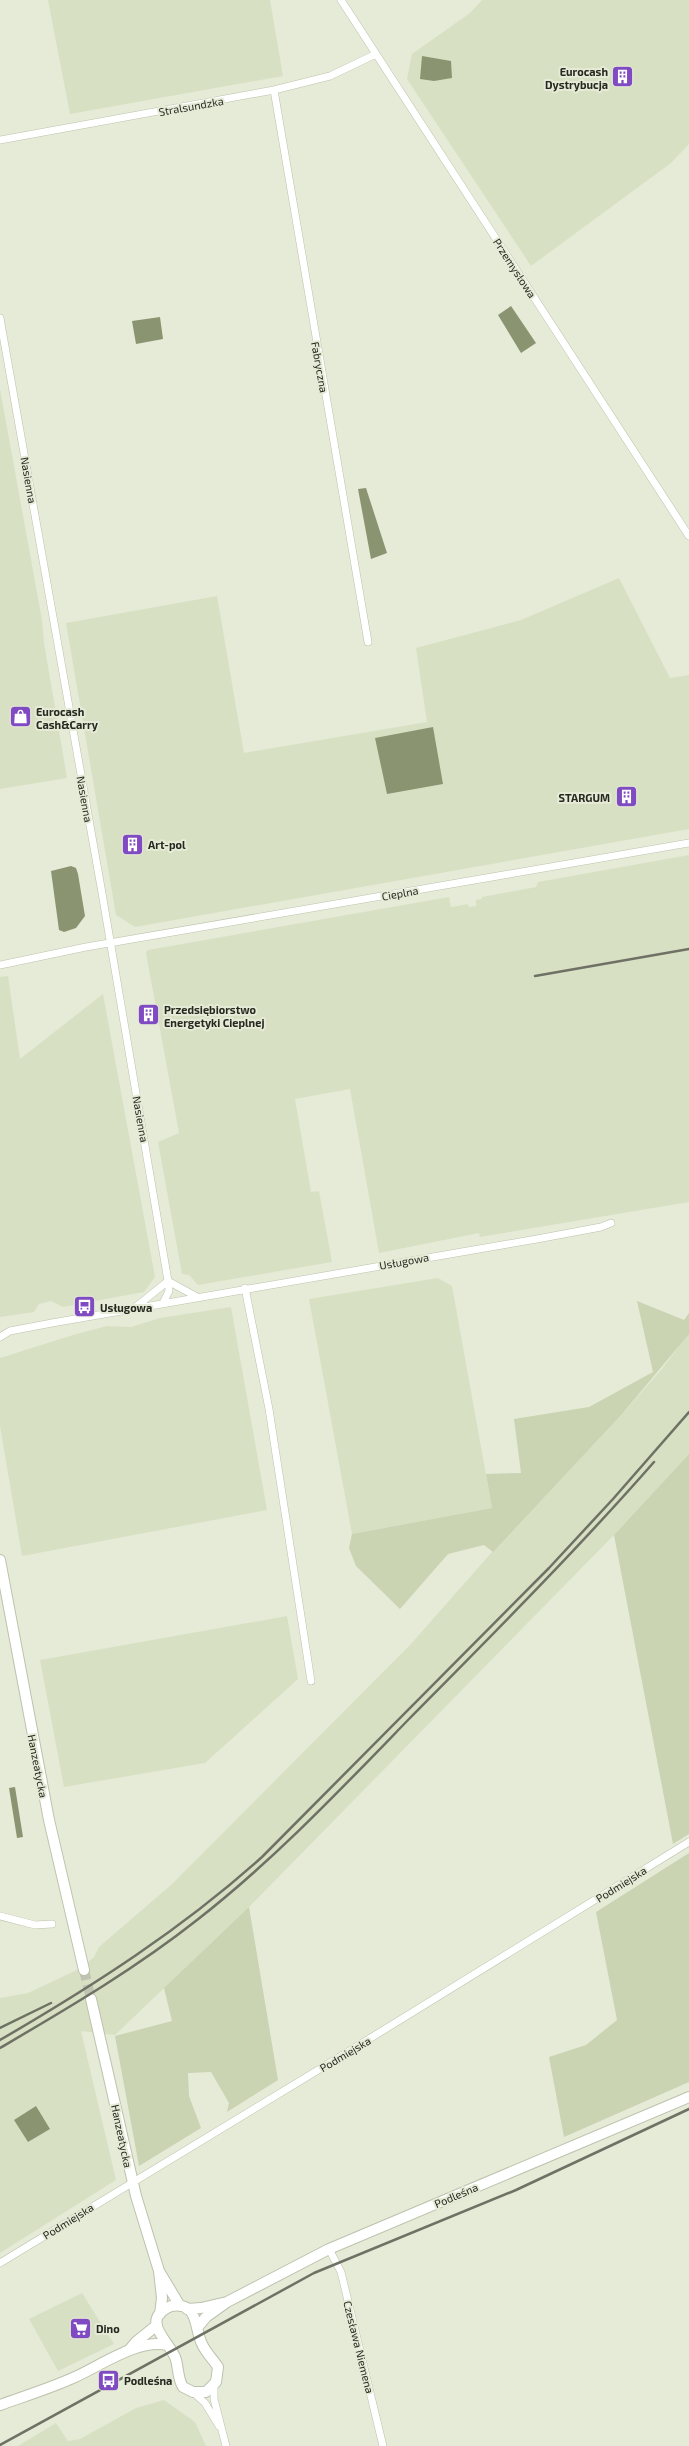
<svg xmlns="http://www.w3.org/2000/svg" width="689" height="2446" font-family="'Exo 2',sans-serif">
<rect width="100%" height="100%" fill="#e5ebd6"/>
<path fill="#d8e0c4" d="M48,0H270L283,76L70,114Z
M482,0H689V144L671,163L531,266L407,79L412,54L470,13Z
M0,389L42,620L44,643L67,778L0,789Z
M619,578L670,678L689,675V829L135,927L116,915L66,623L217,596L244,753L427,722L416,648L521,620Z
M689,855V1202L480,1237L479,1233L379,1253L350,1089L295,1099L311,1192L319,1191L332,1262L198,1285L189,1275L182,1274L158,1142L179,1133L146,953L148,950L449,897L451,907L468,904L469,907L476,906V900L482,899V897L536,887L538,882Z
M8,976L20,1059L103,994L155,1277L144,1292L63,1307L51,1301L39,1304L34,1312L0,1317V977Z
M438,1278L452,1286L492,1508L352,1534L309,1299Z
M231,1307L267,1510L22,1556L0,1426V1358L73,1335L107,1326L131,1327L160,1318Z
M689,1333V1454L614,1535L249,1907L115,2035L81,2031L116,2180L0,2253V1998L28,1993L79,1969L94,1957L99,1947L171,1885L410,1645L492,1552L622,1414L661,1370Z
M287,1616L298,1679L205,1763L64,1787L40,1660Z
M82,2293L114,2344L58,2371L29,2319Z
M164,2400L195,2422L206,2446H18L56,2423L68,2441L80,2439L136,2408Z"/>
<path fill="#cad3b2" d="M637,1301L684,1320L689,1313V1334L622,1414L493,1552L484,1545L448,1554L400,1609L356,1566L349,1548L352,1534L492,1508L486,1474L521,1473L514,1419L589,1407L653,1372Z
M689,1454V1834L673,1844L614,1535Z
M689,1853V2082L564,2137L549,2057L586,2045L617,2020L596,1912Z
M249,1907L278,2080L227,2112L229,2103L211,2072L188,2073L189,2096L201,2128L139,2166L115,2036L172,2021L164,1988Z"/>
<path fill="#8a9471" d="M422,56L451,61L452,78L434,81L420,79Z
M511,306L536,343L521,353L498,315Z
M160,317L163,339L136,344L132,321Z
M366,488L387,553L371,559L358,489Z
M433,727L443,784L387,794L375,738Z
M71,866L76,868L78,874L85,916L76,928L64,932L59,930L51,871Z
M15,1787L23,1837L17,1838L9,1788Z
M36,2106L50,2129L28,2142L14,2120Z"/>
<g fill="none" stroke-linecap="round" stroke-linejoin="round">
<path stroke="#bfc4b2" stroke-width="10" stroke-dasharray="10 5" stroke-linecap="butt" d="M84,1970L91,1999"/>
<defs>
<path id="street" d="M341,0L689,536
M274,90L368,642
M0,140L274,90L330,76L376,54
M0,318L102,893L168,1281L169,1291L163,1303
M0,965L86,947L689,843
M168,1281L197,1297
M245,1288L269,1409L311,1681
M137,1306L168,1281
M0,1337L10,1331L52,1323L537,1239L601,1227L611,1223
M0,1916L35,1925L52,1924
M329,2249L341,2272L383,2446
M0,2263L356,2047L689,1842
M214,2386V2399L226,2446
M193,2392L205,2403L219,2426"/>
<path id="secondary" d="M0,1560L49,1820L84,1970
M91,1999L136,2196L159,2271L180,2306
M159,2271L162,2298L160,2314
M171,2306C199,2301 194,2328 202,2344C206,2353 213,2359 218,2367L216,2382L206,2392H193L183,2387C177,2378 179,2367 175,2357C168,2340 139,2320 171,2306Z
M187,2309L201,2308L227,2302
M197,2328L206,2317L227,2302L329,2249L689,2097
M130,2349L136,2342L157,2325
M0,2405C25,2396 51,2388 75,2377C100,2366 139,2338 167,2345"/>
</defs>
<use href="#street" stroke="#bcc2ad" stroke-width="8"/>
<use href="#secondary" stroke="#bcc2ad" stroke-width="12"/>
<use href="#street" stroke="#fff" stroke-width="7"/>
<use href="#secondary" stroke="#fff" stroke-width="10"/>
<path stroke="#6e7164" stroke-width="2.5" d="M535,976L689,949
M0,2028L51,2003
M0,2040C93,1986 182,1929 262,1857L549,1568L613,1499L689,1412
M0,2048C68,2008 135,1969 197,1920C274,1860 341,1789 409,1719C492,1635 576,1551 654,1462
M0,2445L314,2273L516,2190L689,2109"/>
</g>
<defs>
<symbol id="building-square" viewBox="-11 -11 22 22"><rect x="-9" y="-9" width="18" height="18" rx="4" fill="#7f4ac2" stroke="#e5ebd6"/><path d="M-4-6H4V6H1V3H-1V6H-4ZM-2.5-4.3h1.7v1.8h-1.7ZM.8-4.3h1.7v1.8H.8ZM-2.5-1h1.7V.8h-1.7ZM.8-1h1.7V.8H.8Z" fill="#fff"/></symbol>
<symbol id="shop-square" viewBox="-11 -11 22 22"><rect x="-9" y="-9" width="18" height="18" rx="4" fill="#7f4ac2" stroke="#e5ebd6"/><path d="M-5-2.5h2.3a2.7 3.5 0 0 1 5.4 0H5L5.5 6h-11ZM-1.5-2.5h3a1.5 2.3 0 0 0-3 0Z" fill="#fff"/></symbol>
<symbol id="bus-square" viewBox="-11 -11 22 22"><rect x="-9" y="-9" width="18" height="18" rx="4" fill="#7f4ac2" stroke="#e5ebd6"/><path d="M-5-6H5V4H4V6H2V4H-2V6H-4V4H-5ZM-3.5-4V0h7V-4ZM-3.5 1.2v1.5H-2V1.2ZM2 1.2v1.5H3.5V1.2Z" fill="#fff"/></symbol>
<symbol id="supermarket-square" viewBox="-11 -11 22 22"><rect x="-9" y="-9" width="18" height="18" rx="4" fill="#7f4ac2" stroke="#e5ebd6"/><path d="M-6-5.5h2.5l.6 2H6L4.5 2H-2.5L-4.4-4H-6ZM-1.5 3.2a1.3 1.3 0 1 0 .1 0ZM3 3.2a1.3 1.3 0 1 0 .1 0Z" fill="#fff"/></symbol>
</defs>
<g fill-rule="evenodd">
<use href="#building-square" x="610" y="64" width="25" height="25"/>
<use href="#shop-square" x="8" y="704" width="25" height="25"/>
<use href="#building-square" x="614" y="784" width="25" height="25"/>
<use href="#building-square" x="120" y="832" width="25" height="25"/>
<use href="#building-square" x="136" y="1002" width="25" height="25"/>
<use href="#bus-square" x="72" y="1294" width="25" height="25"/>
<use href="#supermarket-square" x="68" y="2316" width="25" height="25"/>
<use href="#bus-square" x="96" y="2368" width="25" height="25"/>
</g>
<g text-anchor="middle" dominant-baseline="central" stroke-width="4" stroke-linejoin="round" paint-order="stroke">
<g font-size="11" font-weight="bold" fill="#272921" stroke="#e5ebd6" text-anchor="start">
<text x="608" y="71" text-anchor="end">Eurocash<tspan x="608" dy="13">Dystrybucja</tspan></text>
<text x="36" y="711">Eurocash<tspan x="36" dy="13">Cash&amp;Carry</tspan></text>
<text x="610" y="797" text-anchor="end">STARGUM</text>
<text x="148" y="844">Art-pol</text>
<text x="164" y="1009">Przedsiębiorstwo<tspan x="164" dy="13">Energetyki Cieplnej</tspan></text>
<text x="100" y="1307">Usługowa</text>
<text x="96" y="2328">Dino</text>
<text x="124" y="2380">Podleśna</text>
</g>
<g font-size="11" fill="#272921" stroke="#e5ebd6">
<text transform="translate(191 106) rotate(-10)">Stralsundzka</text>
<text transform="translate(515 268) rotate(57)">Przemysłowa</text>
<text transform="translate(320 367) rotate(80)">Fabryczna</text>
<text transform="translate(29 480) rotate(80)">Nasienna</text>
<text transform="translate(85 799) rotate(80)">Nasienna</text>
<text transform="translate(400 893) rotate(-10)">Cieplna</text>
<text transform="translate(141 1119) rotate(80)">Nasienna</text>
<text transform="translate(404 1261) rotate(-10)">Usługowa</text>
<text transform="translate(38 1766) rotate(79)">Hanzeatycka</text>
<text transform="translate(621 1884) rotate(-32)">Podmiejska</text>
<text transform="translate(345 2054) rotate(-31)">Podmiejska</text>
<text transform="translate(122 2136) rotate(78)">Hanzeatycka</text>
<text transform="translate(456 2195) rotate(-23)">Podleśna</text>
<text transform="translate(68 2221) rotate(-32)">Podmiejska</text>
<text transform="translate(359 2347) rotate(76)">Czesława Niemena</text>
</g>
</g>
</svg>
